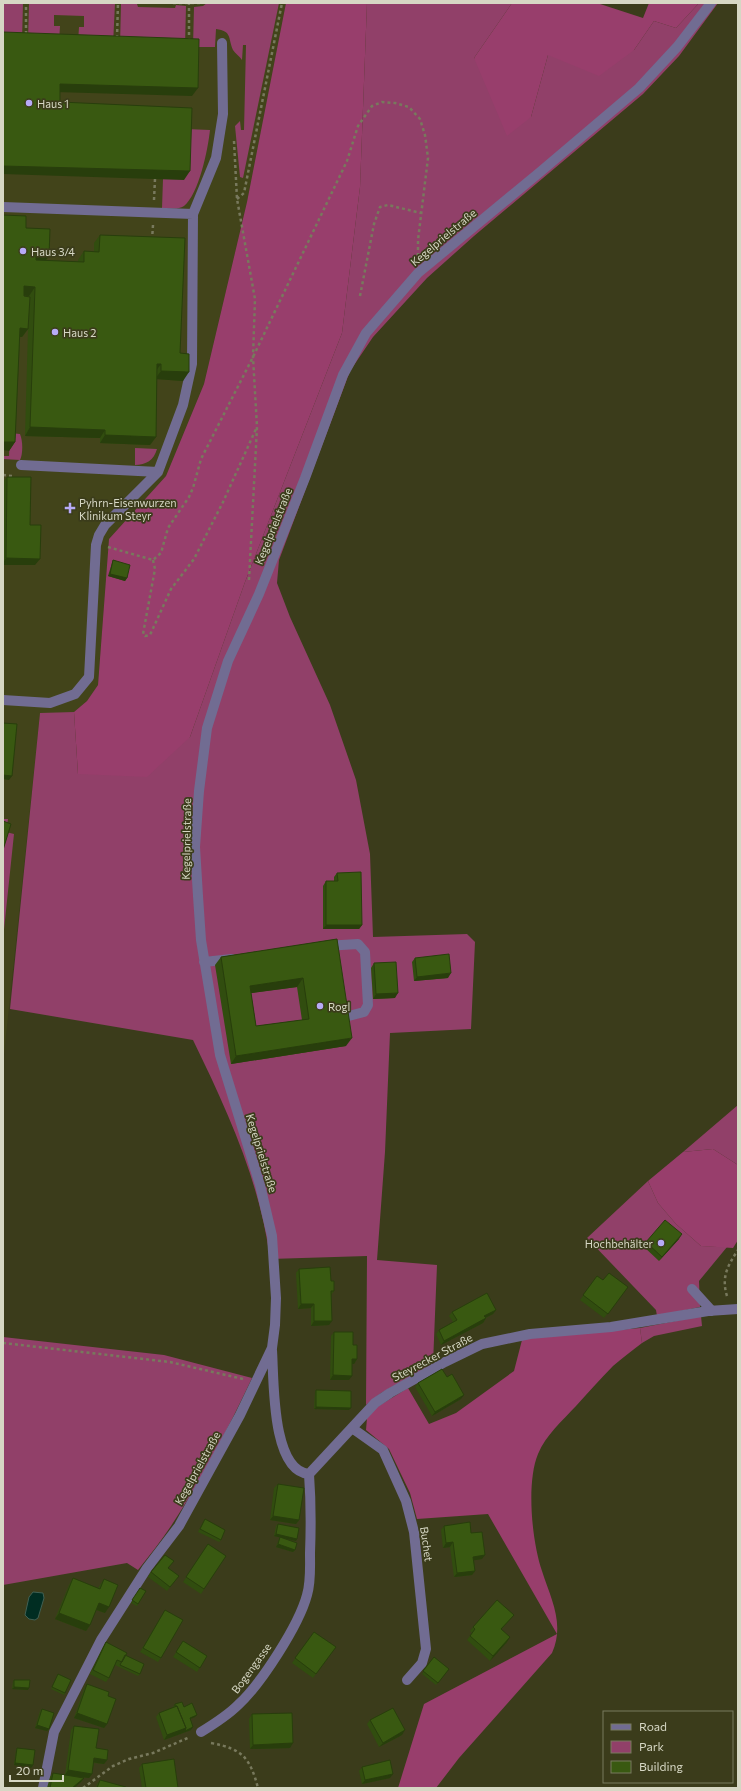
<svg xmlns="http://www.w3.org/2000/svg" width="741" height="1791" font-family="Commissioner,sans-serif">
<rect width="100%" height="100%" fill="#3b3c1b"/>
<path fill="#42441a" d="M3,3H286L247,202L204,384L166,476L109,539L98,685L87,701L74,712L40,714L3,1064Z"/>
<path fill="#914069" d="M3,3H23L22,41H3Z
M29,3H115L113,45L78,43L79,27H84V16L54,15V26H60L59,42L28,41Z
M207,3H279L243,178L240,177L235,126L240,121L241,130H244L246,45H243L242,60C240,57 235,53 233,50C228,38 232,31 216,29L215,47H193L194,7L203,6Z
M367,3H512L474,58L531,117L548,55L634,50L654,21L676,28L699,3H718L679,56L643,94L474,236L427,278L373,337L350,371L279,560L277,583L290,617L330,705L356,780L370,854L373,937L467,934L475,942L471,1029L390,1033L385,1152L377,1260L437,1265L433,1364L381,1393L366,1405L367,1256L270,1259C260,1181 227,1110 193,1040L10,1009L40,713L74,712L78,774L190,737L245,582L342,333L360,187Z
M121,4H137L138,7L175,8L176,5L186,6L185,47L120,45Z
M186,129L210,130C208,149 199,194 184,206C178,210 169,208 162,208L163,179H184Z
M10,433L20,434C23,441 23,454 20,460L3,459V456H9Z
M135,448L157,449C154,460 146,465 135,465Z
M3,819H8L6,832L14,834L3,939Z
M738,1105V1165L713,1149L683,1152Z
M648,1181L658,1203L676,1224L701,1246L727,1247L699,1281L700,1307L657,1316L656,1310L587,1238Z
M701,1316L702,1326L654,1336L642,1343L640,1328Z
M3,1337L164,1355L252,1378C228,1429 202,1479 171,1526C161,1541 149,1556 138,1570L127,1563L3,1585Z"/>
<path fill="#983e6c" d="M286,3H367L360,187L342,333L245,582L190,737L147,777L78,774L74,712L87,701L98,685L109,539L166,476L204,384L247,202Z
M512,3H597L643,18L649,3H699L676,28L654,21L634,50L599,76L548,55L531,117L507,136L474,58Z
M713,1149L738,1165V1240L733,1248L701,1246L676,1224L658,1203L648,1181L683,1152Z
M640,1328L642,1343C632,1351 622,1358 613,1366C600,1379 588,1393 576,1406C562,1421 546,1435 538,1454C526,1483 532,1542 542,1571C551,1599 565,1624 552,1653L459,1758L436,1788H398L424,1704L557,1634L488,1514L417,1519L410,1493L389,1449L366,1430L367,1418L377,1407L408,1388L429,1424L456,1413L514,1371L522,1340L531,1338Z"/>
<path fill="#002d22" stroke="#406053" d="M33,1592L43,1593L44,1598L38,1618L35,1620L29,1619L25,1615L29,1597Z"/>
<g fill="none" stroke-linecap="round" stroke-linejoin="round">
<path stroke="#78795d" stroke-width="2.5" stroke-dasharray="3 3" stroke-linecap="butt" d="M173,3H203
M26,34V3
M117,38L118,3
M189,41V4
M234,141L237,199L255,299L253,357L257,427L249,580
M237,199L244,193L282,3
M154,200L155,179
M152,240L153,225
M360,296L374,224L380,207L388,205L421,213
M3,475L12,476
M108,547L153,560L161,553L168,528L189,497L193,488L201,459L253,357L347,161L358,126L372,106L382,102L395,103L409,107L420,119L425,135L428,158L418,240V256
M153,560L155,569L143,634L145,636L150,635L171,589L194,559L223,502L256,429
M727,1296C721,1277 728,1265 738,1250
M3,1343L170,1362L243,1379
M211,1743C243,1749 250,1758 258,1788
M83,1788L113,1766L129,1759L153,1753L190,1737"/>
<path stroke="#716c92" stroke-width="10" d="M3,207L193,214L216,158L223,114L222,43
M21,465L158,472
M3,700L50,703L75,694L89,677L96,545L99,535L105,525L158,472L183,405L192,364L193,214
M325,946L358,944L365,952L368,1005L364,1012L341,1018
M204,962L232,959
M692,1289L712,1311
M272,1350C274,1378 271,1471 309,1474L375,1403L390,1393L445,1362L482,1344L530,1334L611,1327L708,1311L738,1309
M352,1428L383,1450L406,1501L414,1532L426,1649L422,1663L407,1680
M201,1732C214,1724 227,1716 238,1705C261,1684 299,1625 307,1595C311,1582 310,1567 310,1553C311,1527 311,1501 309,1474
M43,1788L54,1732L101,1640L147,1568L179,1526L240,1415L272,1348L275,1325L276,1298L272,1236L260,1185L220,1055L201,940L198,896L195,847L199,791L207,728L228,661L259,594L305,478L343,375L366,333L418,273L540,172L639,88L677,47L711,3"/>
</g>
<path fill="#314d0f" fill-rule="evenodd" d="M26,228L49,256L46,260L78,262V260L84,251L94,252V243L100,235L180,353L183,381L157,379L156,437L150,445L100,443V438L25,436L28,329L22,337H20L15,442L9,451ZM24,295L29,296V297L24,296Z
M7,477L30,525L35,565H3V482Z
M113,560L127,578L125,581L108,576L112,563Z
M337,873L362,925L359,929H323V886L326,881H334V877Z
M337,939L346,1046L231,1064L215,965L221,957ZM297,987L302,1020L256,1026L251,993Z
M415,958L448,978L414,981L412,962Z
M374,963L395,998L373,999L371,968Z
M679,1239L659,1261L643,1246L646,1242Z
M299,1269L331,1281L334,1291L331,1295L329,1325L311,1326V1308L298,1309L296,1273Z
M597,1276L603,1280L628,1287L604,1318L580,1300Z
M496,1310L493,1314L486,1318L483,1323L441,1345L436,1334L439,1330L453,1322L449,1316L452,1312Z
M334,1332L353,1345L357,1359L354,1364H352L349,1380H330L331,1336Z
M418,1383L461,1399L432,1416L415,1387Z
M316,1390L349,1410L314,1409L315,1392Z
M278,1484L299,1520L296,1524L270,1520L274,1488Z
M205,1519L221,1540L219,1542L198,1532Z
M278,1524L296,1541L283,1538L295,1550L293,1552L276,1547L279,1539L280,1537L274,1536L276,1526Z
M444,1526L471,1533L482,1559L474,1560L475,1571L472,1575L454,1577L450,1547L443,1548L441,1530Z
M208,1544L226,1556L201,1594L183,1582Z
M169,1568L179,1576L167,1591L148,1577L151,1572Z
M73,1578L98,1588L104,1579L105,1613L96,1610L90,1625L86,1631L55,1619L69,1585Z
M140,1588L146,1591L137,1606L131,1603Z
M165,1610L161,1658L158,1662L140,1652Z
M514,1615L501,1630L507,1642L490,1661L467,1640L472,1633L470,1631L473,1627Z
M314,1632L336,1647L313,1678L292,1663Z
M183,1641L207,1656L197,1672L173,1657Z
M106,1642L125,1655L140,1674L138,1676L115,1665L109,1678L106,1682L90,1674L103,1647Z
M434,1657L449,1669L436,1685L422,1674Z
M58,1674L65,1693L64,1695L51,1689Z
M14,1680L28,1690L12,1689L13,1682Z
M87,1684L108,1696L107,1724L104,1728L74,1718L84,1689Z
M175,1704L184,1707L195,1717L190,1719L191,1730L164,1740L156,1717L159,1713L173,1707Z
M42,1709L49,1729L47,1731L35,1728L40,1711Z
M252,1714L290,1748L250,1749L249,1719Z
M370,1720L402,1735L379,1747L367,1724Z
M74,1726L107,1760L104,1764L94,1763L92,1774L89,1778L65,1775L71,1730Z
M17,1748L33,1765L31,1768L14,1765L16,1750Z
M142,1764L178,1788H142L139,1768Z
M362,1767L390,1778L362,1784L359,1771Z
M53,1773L84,1778L81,1782L74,1788H47L50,1777Z
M100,1780L126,1788H96L97,1784Z"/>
<path fill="#283e0c" d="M60,84L198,88L192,96L55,92Z
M3,166L190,171L184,180L3,174Z
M36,256H49L43,264H30Z
M24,286L35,287L29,296L18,295Z
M20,328L28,329L22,337L14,336Z
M157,364H161L155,372Z
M161,371L189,372L183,381L155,379Z
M30,427L105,430L100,438L25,436Z
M105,435L156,437L150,445L100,443Z
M3,442H15L9,451L3,450Z
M6,558L40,559L35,565H3V563Z
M110,574L127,578L125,581L108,576Z
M3,775L12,776L9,780L3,779Z
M326,925H362L359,929H323Z
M451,973L448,978L414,981L417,977Z
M303,978L297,987L245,994L250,986Z
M398,993L395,998L373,999L376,994Z
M352,1038L346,1046L231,1064L236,1056Z
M682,1234L679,1239L659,1261L662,1257Z
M301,1304H314L311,1308L298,1309Z
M496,1310L493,1314L481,1320L484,1316Z
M486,1318L483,1323L441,1345L444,1341Z
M314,1321H332L329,1325L311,1326Z
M352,1359H357L354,1364H349Z
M333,1375L352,1376L349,1380H330Z
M464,1395L461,1399L432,1416L435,1412Z
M316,1407L351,1408L349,1410L314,1409Z
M273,1516L299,1520L296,1524L270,1520Z
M276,1534L297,1539L296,1541L274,1536Z
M453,1542L450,1547L443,1548L446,1543Z
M278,1544L295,1550L293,1552L276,1547Z
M485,1555L482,1559L470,1561L473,1557Z
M475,1571L472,1575L454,1577L457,1573Z
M99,1603L109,1607L105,1613L94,1609Z
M59,1613L90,1625L86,1631L55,1619Z
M510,1637L507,1642L490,1661L493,1656Z
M14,1687L29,1688L28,1690L12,1689Z
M77,1713L107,1724L104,1728L74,1718Z
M197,1715L195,1717L188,1720L190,1718Z
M37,1725L49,1729L47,1731L35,1728Z
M193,1727L191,1730L164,1740L167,1735L186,1728Z
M405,1730L402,1735L379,1747L383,1743Z
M293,1743L290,1748L250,1749L253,1745Z
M94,1758L107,1760L104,1764L91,1762Z
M15,1763L33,1765L31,1768L14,1765Z
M68,1770L92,1774L89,1778L65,1775Z
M393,1774L390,1778L362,1784L365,1780Z
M84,1778L81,1782L74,1788H72Z"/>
<path fill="#395911" stroke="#283e0c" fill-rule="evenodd" d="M3,32L199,39L198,88L60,84V102L192,108L190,171L3,166Z
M3,215L26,216V228L50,229L49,256H36V260L84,262V251L99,252L100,235L185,238L180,353L189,354V372L161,371V364H157L156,437L105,435V430L30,427L35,287L24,286V296L30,297L28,329L20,328L15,442H3Z
M7,477H31L30,525H41L40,559L6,558Z
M113,560L130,565L127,578L110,574Z
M3,723L17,724L12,776L3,775Z
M3,821L11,824L3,850Z
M361,872L362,925H326V881H338L337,873Z
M337,939L352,1038L236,1056L221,957ZM303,978L309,1019L256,1026L250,986Z
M449,954L451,973L417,977L415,958Z
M396,962L398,993L376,994L374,963Z
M665,1220L682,1234L662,1257L646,1242Z
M330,1267L331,1281H334V1291H331L332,1321H314V1304H301L299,1269Z
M609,1273L628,1287L608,1314L583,1295L597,1276L603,1280Z
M487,1293L496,1310L484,1316L486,1318L444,1341L439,1330L457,1320L452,1312Z
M334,1332H353V1345H357V1359H352V1376L333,1375Z
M442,1369L447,1377L452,1374L464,1395L435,1412L418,1383Z
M316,1390L351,1391V1408L316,1407Z
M278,1484L304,1488L299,1520L273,1516Z
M205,1519L225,1530L221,1540L200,1529Z
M470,1522L471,1533L482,1532L485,1555L473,1557L475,1571L457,1573L453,1542L446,1543L444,1526Z
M278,1524L299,1528L297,1539L276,1534Z
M280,1537L297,1543L295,1550L278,1544Z
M208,1544L226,1556L204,1589L186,1577Z
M165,1555L174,1561L168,1568L179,1576L170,1587L151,1572Z
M73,1578L100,1589L104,1579L118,1585L109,1607L99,1603L90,1625L59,1613Z
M140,1588L146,1591L138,1604L132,1600Z
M497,1600L514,1615L501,1629L510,1637L493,1656L470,1636L475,1629L473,1627Z
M165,1610L183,1620L161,1658L143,1648Z
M314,1632L336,1647L316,1674L295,1658Z
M183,1641L207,1656L200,1668L176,1652Z
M106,1642L127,1653L122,1662L117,1660L109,1678L93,1670Z
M125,1655L144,1664L140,1674L120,1665Z
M434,1657L449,1669L438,1683L423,1671Z
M58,1674L71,1680L65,1693L52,1687Z
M14,1680H30L29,1688L14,1687Z
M87,1684L109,1692L108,1696L116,1699L107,1724L77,1713Z
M182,1702L184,1707L192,1703L197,1715L190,1718L193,1727L185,1731L186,1728L177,1706H175V1704Z
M177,1706L186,1728L167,1735L159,1713Z
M393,1708L405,1730L383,1743L370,1720Z
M42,1709L54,1713L49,1729L37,1725Z
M292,1713L293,1743L253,1745L252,1714Z
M74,1726L99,1729L96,1748L108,1750L107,1760L94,1758L92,1774L68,1770Z
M17,1748L35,1750L33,1765L15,1763Z
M174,1759L178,1788H146L142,1764Z
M390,1760L393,1774L365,1780L362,1767Z
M53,1773L84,1778L72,1788H50Z
M100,1780L126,1787V1788H97Z"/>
<g fill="#b7abf7" stroke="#3b3c1b" stroke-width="1.5">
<circle cx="29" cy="103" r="4"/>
<circle cx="23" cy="251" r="4"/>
<circle cx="55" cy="332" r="4"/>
<path d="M68 502h4v4h4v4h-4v4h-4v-4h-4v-4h4z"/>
<circle cx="320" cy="1006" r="4"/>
<circle cx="661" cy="1243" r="4"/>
</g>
<g text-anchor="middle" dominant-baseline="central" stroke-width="3.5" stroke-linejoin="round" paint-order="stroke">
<g font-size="11" fill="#d6d7c4" stroke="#3b3c1b" text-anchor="start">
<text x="37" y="103">Haus 1</text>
<text x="31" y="251">Haus 3/4</text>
<text x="63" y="332">Haus 2</text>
<text x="79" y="502">Pyhrn-Eisenwurzen<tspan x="79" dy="13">Klinikum Steyr</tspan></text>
<text x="328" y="1006">Rogl</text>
<text x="653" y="1243" text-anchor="end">Hochbehälter</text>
</g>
<g font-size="11" fill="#d6d7c4" stroke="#3b3c1b">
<text transform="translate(443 237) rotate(-40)">Kegelprielstraße</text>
<text transform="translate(273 526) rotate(-68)">Kegelprielstraße</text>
<text transform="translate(186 839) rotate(-89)">Kegelprielstraße</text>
<text transform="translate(262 1153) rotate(73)">Kegelprielstraße</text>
<text transform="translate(432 1357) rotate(-28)">Steyrecker Straße</text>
<text transform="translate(197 1468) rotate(-61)">Kegelprielstraße</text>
<text transform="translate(427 1544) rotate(82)">Buchet</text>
<text transform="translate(251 1668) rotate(-54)">Bogengasse</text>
</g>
</g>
<rect width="741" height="1791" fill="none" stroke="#d6d7c4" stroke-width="8"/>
<rect x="603" y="1711" width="130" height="72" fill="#3b3c1b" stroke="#797a5f"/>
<rect x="611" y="1724" width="20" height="6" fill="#716c92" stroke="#797a5f"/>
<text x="639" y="1731" font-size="12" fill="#d6d7c4">Road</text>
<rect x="611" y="1741" width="20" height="12" fill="#914069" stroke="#797a5f"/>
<text x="639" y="1751" font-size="12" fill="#d6d7c4">Park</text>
<rect x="611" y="1761" width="20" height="12" fill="#395911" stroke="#797a5f"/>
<text x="639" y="1771" font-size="12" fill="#d6d7c4">Building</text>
<path d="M10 1775v6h53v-6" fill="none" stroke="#d6d7c4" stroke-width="2"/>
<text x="16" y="1775" font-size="12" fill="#d6d7c4" stroke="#3b3c1b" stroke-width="3" paint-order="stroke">20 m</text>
</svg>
